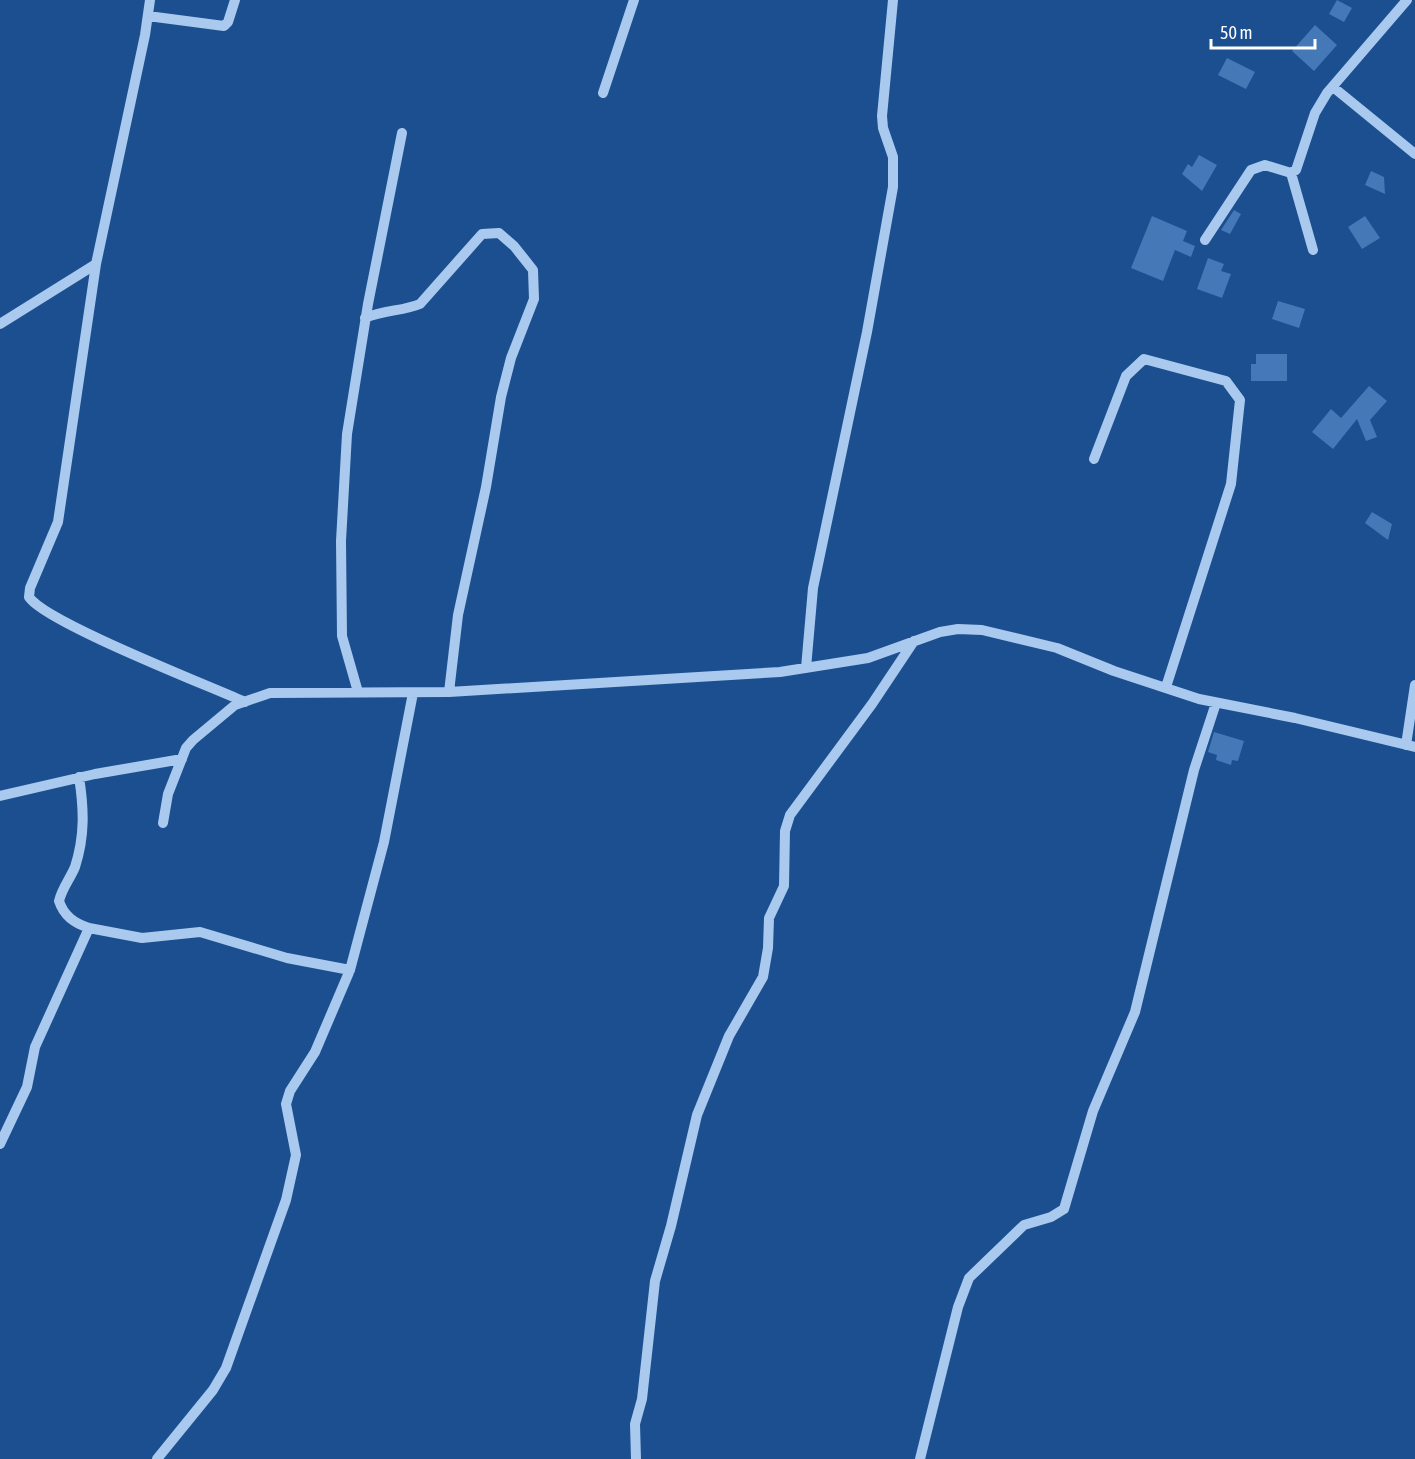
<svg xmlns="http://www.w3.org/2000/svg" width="1415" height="1459" font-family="'Asap Condensed',sans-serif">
<rect width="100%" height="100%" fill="#1b4f8f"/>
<path fill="#4478b7" d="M1337,0L1352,8L1344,22L1329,14Z
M1315,25L1337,45L1314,71L1292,51Z
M1227,58L1255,72L1246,89L1218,75Z
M1199,155L1217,165L1202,191L1182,174L1188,164L1192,167Z
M1371,171L1384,177L1385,194L1365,185Z
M1234,210L1241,214L1230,234L1221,230Z
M1152,216L1187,231L1183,241L1195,246L1191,257L1175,250L1163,281L1131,268Z
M1365,216L1380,238L1362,249L1348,227Z
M1208,258L1224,264L1221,271L1231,274L1222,298L1197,289Z
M1278,301L1305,309L1299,328L1272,319Z
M1256,354H1287V381H1251V364H1256Z
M1369,386L1387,401L1370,420L1377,437L1366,441L1357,419L1333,449L1312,432L1331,409L1341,418Z
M1372,512L1392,524L1388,540L1365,523Z
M1214,732L1244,741L1238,761L1232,760L1231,765L1216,760L1217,755L1208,752Z"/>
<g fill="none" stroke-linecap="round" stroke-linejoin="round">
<path stroke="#a9c9ee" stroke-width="10" d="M150,0L145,35L96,264L58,522L30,588L29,597C45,622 207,685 245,702
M148,16L224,26L228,22L235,0
M1333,87L1415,154
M603,93L634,0
M1291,173L1313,250
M1205,240L1251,170L1265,165L1291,173L1296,170L1315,113L1327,93L1407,0
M365,318C384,310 403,311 420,304L482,234L499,233L514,246L533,270L534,299L511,358L501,397L486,487L458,615L449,692
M0,324L96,264
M1094,459L1126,376L1144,359L1226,381L1240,400L1231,484L1166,687
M806,668L813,588L867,332L893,187V157L883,128L882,116L893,0
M358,692L342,636L341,541L347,434L368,304L402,133
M1406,745L1415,685
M79,777C84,809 85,836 75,867C70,879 62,888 59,901C64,916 74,923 89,928
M0,796L95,774L182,759
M163,823L168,794L186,748L193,740L235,705L270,693L449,692L780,672L868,658L940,632L958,629L982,630L1057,648L1114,671L1199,699L1295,718L1415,747
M0,1144L27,1087L35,1047L89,928L142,938L200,932L287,958L350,970L384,842L413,693
M157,1459L213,1390L226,1368L286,1200L296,1155L286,1104L290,1091L315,1052L350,970
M636,1459L635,1424L642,1399L655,1281L671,1226L697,1115L729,1036L763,977L768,948L769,918L784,886L785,831L790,815L872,704L914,641
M920,1459L958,1307L969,1278L1024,1225L1051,1217L1064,1209L1093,1111L1135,1012L1194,770L1216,703"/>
</g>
<path d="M1211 39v9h104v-9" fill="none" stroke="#ffffff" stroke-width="3"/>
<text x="1220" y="39" font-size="18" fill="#ffffff" stroke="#1b4f8f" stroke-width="4.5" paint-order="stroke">50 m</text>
</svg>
